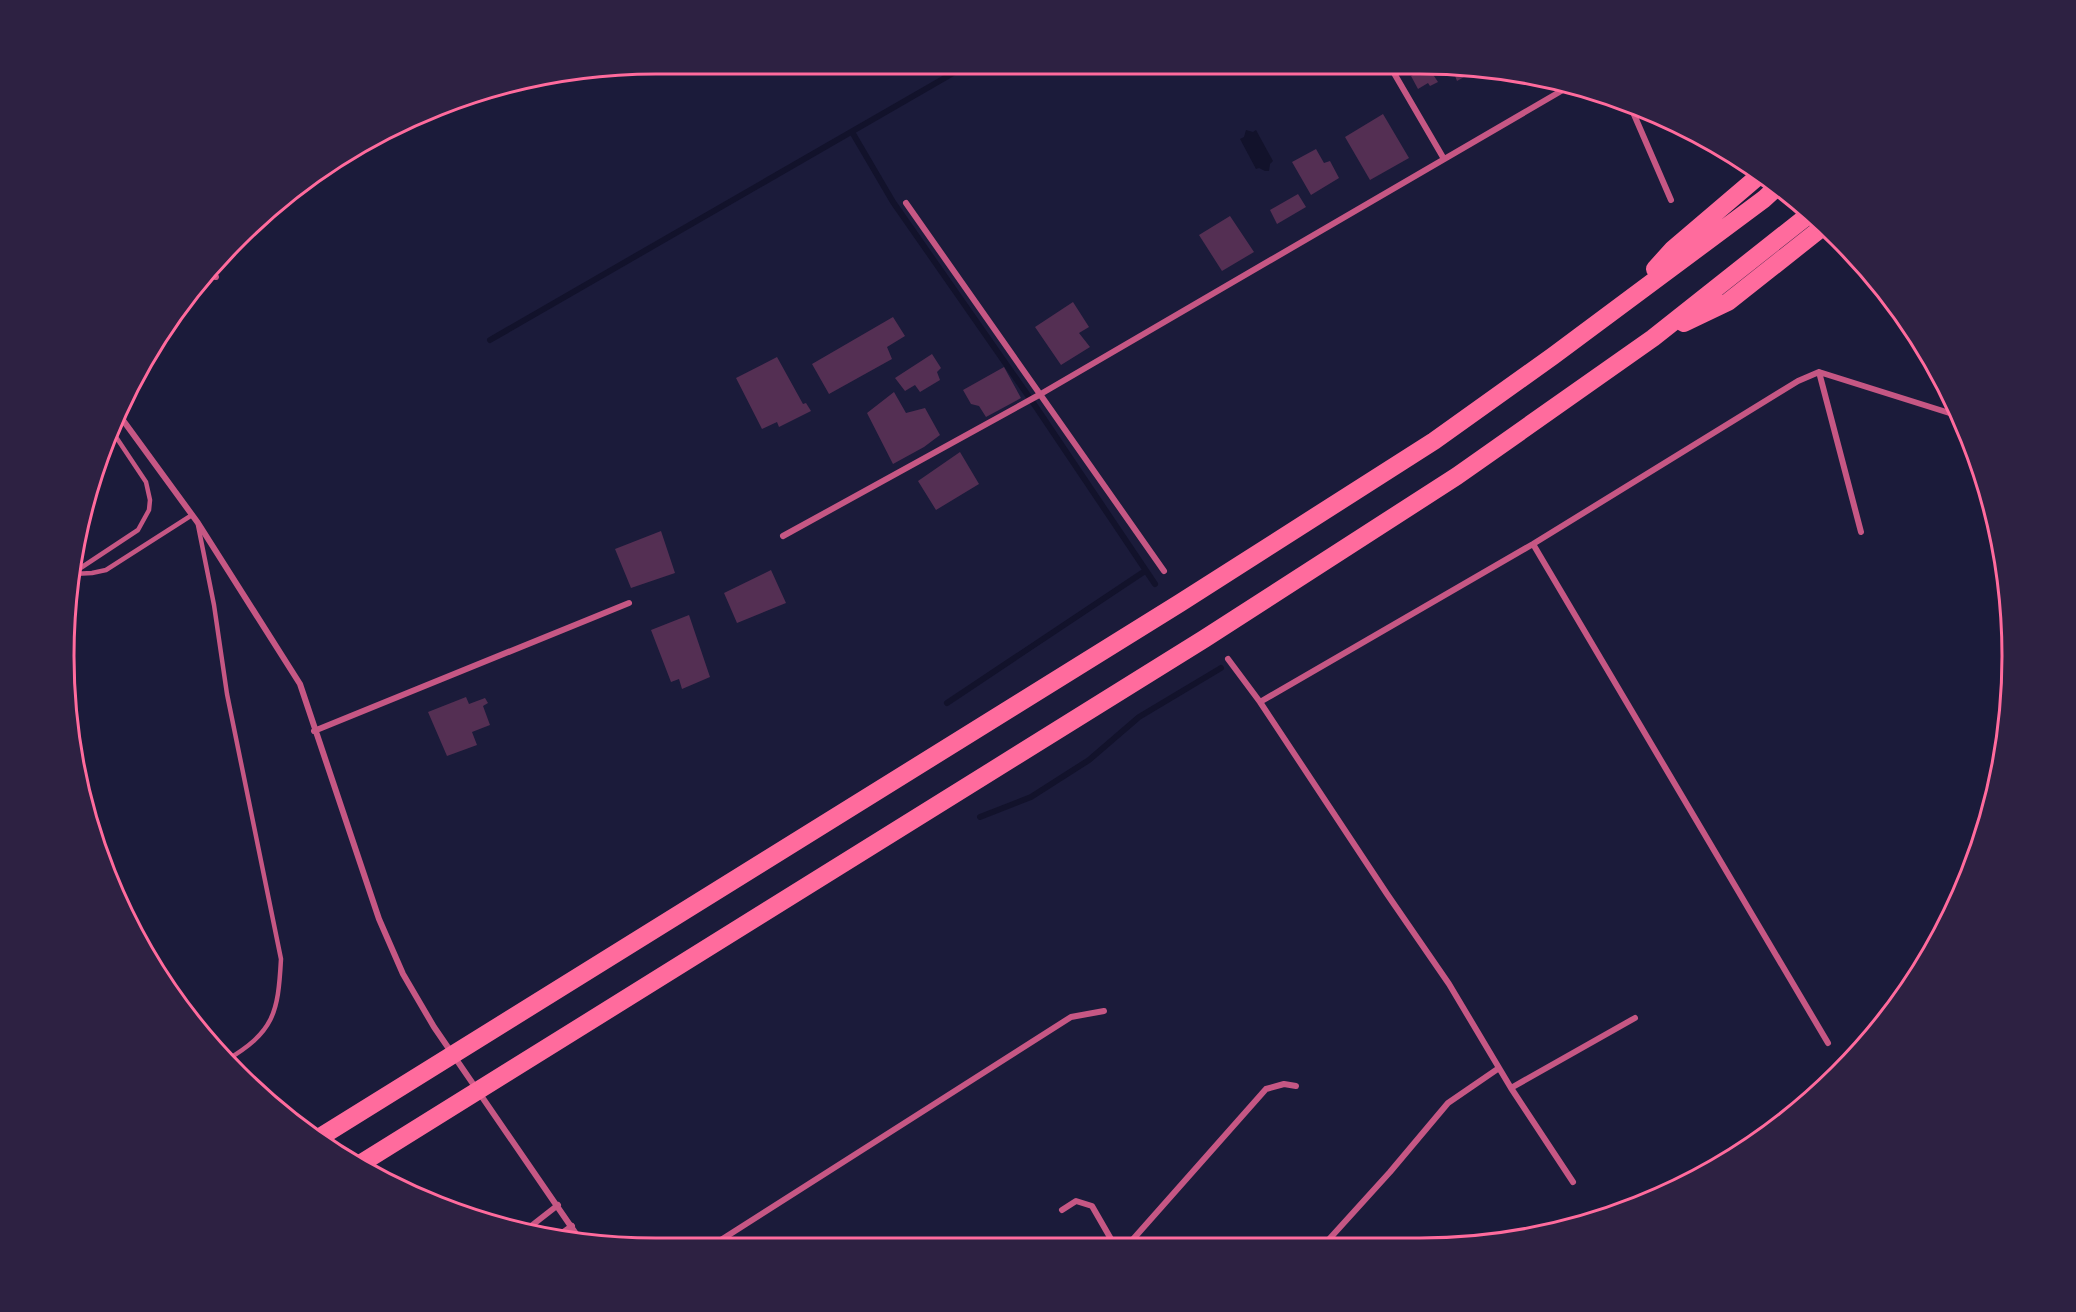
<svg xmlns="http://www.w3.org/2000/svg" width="2076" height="1312" font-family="Overpass,sans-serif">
<rect width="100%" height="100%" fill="#1b1b3a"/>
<path fill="#12122b" d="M1246,130L1253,132L1256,130L1273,161L1270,164L1269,171H1265L1259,168L1256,169L1240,139L1244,137Z"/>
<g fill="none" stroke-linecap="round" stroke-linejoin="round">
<path stroke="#12122b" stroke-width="6" d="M852,132L893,202L1036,407L1155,584
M490,340L962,68
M947,703L1145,571
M980,817L1031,797L1089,760L1139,717L1221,668"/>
</g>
<path fill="#542f53" d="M1452,68H1469L1471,73L1457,81Z
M1425,69L1427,71L1430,70L1438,82L1430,86L1428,83L1418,89L1411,76Z
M1383,114L1409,158L1370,180L1345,137Z
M1316,149L1324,163L1330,161L1339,178L1311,195L1292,162Z
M1298,194L1306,207L1277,224L1270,210Z
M1230,216L1254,252L1222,271L1199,235Z
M1073,302L1089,327L1079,333L1090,347L1061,365L1035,327Z
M893,317L905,336L887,347L892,359L829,394L812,364Z
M932,354L941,368L937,372L940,380L920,392L915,385L905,391L895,378Z
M777,357L803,404L806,403L811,411L779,427L777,422L762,429L736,378Z
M1004,367L1021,398L986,417L979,406L971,404L963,390Z
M894,392L906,413L925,408L940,435L924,447L893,464L867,413Z
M960,452L979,484L936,510L918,481Z
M661,531L675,573L631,588L615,549Z
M771,570L786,603L737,623L724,593Z
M689,615L710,677L682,689L679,679L671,682L651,630Z
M466,697L469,704L485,698L488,703L483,706L490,725L472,732L477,745L447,756L428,712Z"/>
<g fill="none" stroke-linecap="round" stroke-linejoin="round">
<path stroke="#c65784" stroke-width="4.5" d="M198,525L214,605L227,694L281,959C278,1014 274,1032 225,1061
M73,573L138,530L149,510L150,500L146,482L110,428
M73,574L92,573L106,570L192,515"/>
<path stroke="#c65784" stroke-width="6" d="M1391,68L1444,159
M1629,103L1671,200
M906,203L1164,571
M204,274L216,277
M1819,372L1861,532
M117,412L198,523L300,684L379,919L403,974L434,1027L583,1244
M783,536L1039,395L1568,87
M1533,544L1828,1043
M1228,659L1260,702L1387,894L1449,984L1511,1088L1573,1182
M1260,702L1533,544L1798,381L1819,372L1959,416
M314,731L629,603
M1511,1088L1635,1018
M1062,1210L1076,1201L1092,1206L1115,1246
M526,1230L558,1205
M555,1238L572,1226
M713,1245L1071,1017L1104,1011
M1127,1246L1266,1089L1284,1084L1296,1086
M1322,1247L1390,1172L1448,1103L1499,1068"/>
<path stroke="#ff6b9d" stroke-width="18" d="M1655,269L1673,249L1761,174
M1684,323L1728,302L1824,226
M317,1139L1180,603L1434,441L1553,356L1764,199L1779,185
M360,1164L1204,639L1457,476L1653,338L1811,213"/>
</g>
<path d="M0 0H2076V1312H0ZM656 74H1420A582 582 0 0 1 2002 656V656A582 582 0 0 1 1420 1238H656A582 582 0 0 1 74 656V656A582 582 0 0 1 656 74Z" fill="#2d2142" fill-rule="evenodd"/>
<path fill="none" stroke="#ff6b9d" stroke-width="3" d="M656 74H1420A582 582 0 0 1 2002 656V656A582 582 0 0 1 1420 1238H656A582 582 0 0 1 74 656V656A582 582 0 0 1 656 74Z"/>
</svg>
